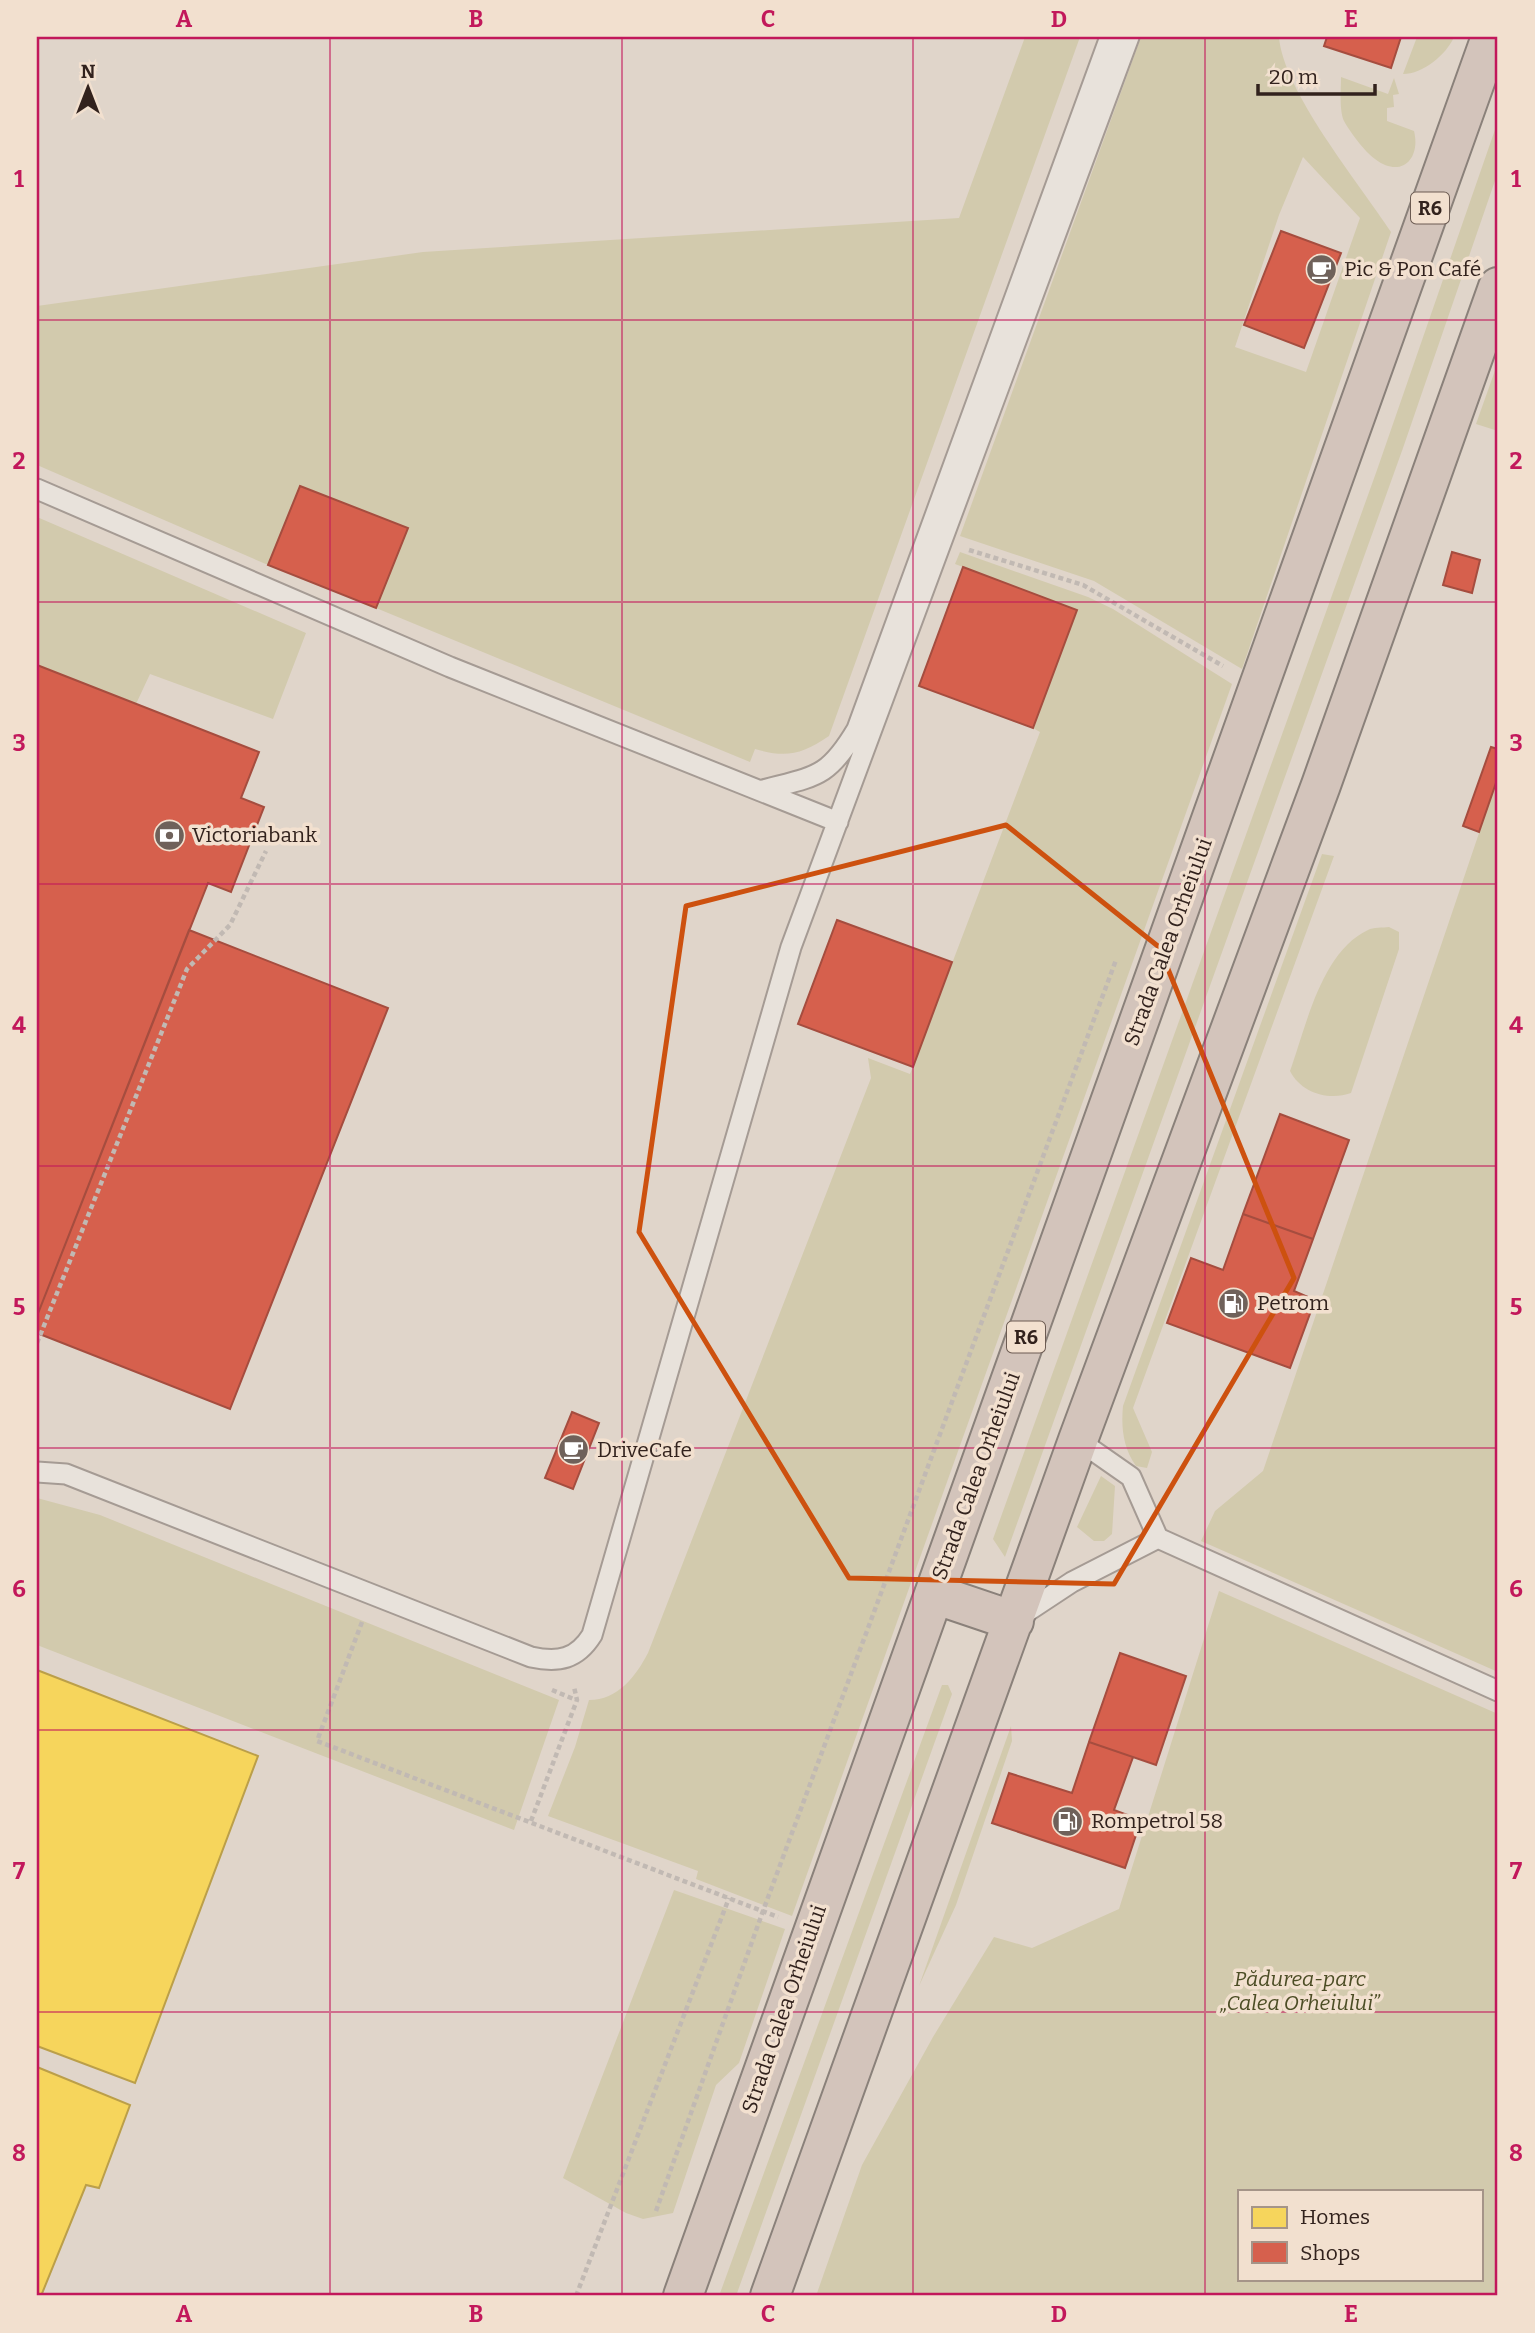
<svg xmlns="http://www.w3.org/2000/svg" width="1535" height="2333" font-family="Bitter,serif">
<rect width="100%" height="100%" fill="#e0d5ca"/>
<path fill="#d2caad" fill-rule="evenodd" d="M1025,37H1080L829,736C801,755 786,758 755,749L750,762L376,608L408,528L300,486L268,565L37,465V306L423,252L959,218Z
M1141,37H1279C1283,91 1359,183 1391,232L1242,669L1094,581L960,536ZM1303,157L1360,218L1306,372L1235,347L1279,215Z
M1417,37H1454C1446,55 1423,74 1403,74Z
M1341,77L1388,94L1394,78L1399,94L1393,95L1394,107L1387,108V121L1414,131C1421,159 1401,179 1375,159C1365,152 1350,132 1344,121C1339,110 1341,89 1341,77Z
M1498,121V172L1403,448L1005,1557L993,1539L1377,470Z
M1498,362V431L1476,424Z
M37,517L306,633L273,719L150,674L136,704L37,665Z
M960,552L1088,597L1113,609L1232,684L792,1916L696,1879L698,1871L548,1816L575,1747L589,1700C618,1700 636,1676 648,1653L871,1078L868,1058L910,1074L1040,732L1033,728L1077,610L955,564Z
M1498,777V1672L1201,1541L1215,1511L1263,1471Z
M1322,854L1334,856L1133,1408L1152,1452L1147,1468L1136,1466C1123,1448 1121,1427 1123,1406Z
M1389,927L1399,932V949L1351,1093C1329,1101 1301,1093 1290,1071C1306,1027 1321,952 1368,930C1373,927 1383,928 1389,927Z
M1101,1476L1115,1486L1112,1534L1104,1541H1094L1077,1527Z
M37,1498L100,1515L559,1700L514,1830L37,1645Z
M1219,1591L1498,1714V2296H816L862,2165L933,2037L994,1937L1032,1948L1119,1909ZM1239,2191H1481V2279H1239Z
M942,1685H948L952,1694L736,2296H719Z
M1011,1726L1012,1741L956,1905L919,1986Z
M674,1890L785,1929L739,2063L716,2085L673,2213L643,2219L626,2213L563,2178Z"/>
<path fill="#f6d55c" stroke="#bb9f49" stroke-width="2" d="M37,1670L258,1756L135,2083L37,2046Z
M37,2067L130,2105L99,2188L86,2185L41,2296H37Z"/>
<path fill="#d6604d" stroke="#a54d3f" stroke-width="2" d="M1327,37H1401L1391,68L1324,46Z
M1281,231L1341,253L1304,348L1244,325Z
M300,486L408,528L376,608L268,565Z
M1452,552L1480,560L1472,593L1443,585Z
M963,567L1077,610L1033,728L919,686Z
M37,665L259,752L241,798L264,807L231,892L208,883L37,1316Z
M1491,747L1498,749V777L1479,832L1463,826Z
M837,920L952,962L913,1067L798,1024Z
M189,930L388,1008L230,1409L37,1333V1316Z
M1280,1114L1349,1140L1313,1239L1243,1214Z
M1243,1214L1313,1239L1294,1291L1315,1300L1290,1368L1167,1323L1191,1258L1223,1270Z
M572,1412L599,1423L573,1489L545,1478Z
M1120,1653L1186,1676L1156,1765L1089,1742Z
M1089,1742L1133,1757L1114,1810L1141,1820L1125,1868L992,1823L1009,1773L1072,1793Z"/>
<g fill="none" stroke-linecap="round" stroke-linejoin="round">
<defs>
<path id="lane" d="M37,489L450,667L838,822
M763,790C816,776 828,778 857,729L1110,37
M1078,1440L1131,1477L1158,1538L1498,1691
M37,1472L66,1474L531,1657C559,1663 577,1659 592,1635L791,947L1129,37
M1019,1617L1072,1582L1158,1538"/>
<path id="highway" d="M934,1594L1014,1621
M683,2296L1491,37
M770,2296L1078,1440L1321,785L1498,287"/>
</defs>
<use href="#lane" stroke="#a59b94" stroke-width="23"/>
<use href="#highway" stroke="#8a817a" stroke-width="42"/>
<path stroke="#c1b9b3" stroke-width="4.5" stroke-dasharray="5 3.5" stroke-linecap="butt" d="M969,550L1083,585L1223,666
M37,1343L187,969L230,925L266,851
M362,1622L317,1741L778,1917
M552,1690L576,1700
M531,1821L577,1700L574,1687
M656,2211L763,1911L1116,960
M576,2296L729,1898"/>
<use href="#lane" stroke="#e8e2db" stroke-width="19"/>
<use href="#highway" stroke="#d3c4bb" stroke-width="38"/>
</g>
<path fill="none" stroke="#cd510f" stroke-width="5" stroke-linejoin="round" d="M1006,825L1159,947L1294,1278L1114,1584L849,1578L639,1232L686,906Z"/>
<path fill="none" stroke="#c2185b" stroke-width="2" stroke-opacity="0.55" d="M330,37V2296M622,37V2296M913,37V2296M1205,37V2296M37,320H1498M37,602H1498M37,884H1498M37,1166H1498M37,1448H1498M37,1730H1498M37,2012H1498"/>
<defs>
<symbol id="cafe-disc" viewBox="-11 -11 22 22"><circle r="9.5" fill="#6f615a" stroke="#f2e0cf"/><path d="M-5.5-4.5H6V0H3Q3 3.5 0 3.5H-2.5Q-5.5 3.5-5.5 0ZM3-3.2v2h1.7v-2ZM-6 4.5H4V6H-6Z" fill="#fff"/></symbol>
<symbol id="bank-disc" viewBox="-11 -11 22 22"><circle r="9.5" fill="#6f615a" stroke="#f2e0cf"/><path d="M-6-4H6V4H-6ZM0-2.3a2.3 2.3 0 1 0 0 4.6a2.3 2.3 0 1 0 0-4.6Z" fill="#fff"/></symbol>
<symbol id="fuel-disc" viewBox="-11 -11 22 22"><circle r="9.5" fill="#6f615a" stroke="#f2e0cf"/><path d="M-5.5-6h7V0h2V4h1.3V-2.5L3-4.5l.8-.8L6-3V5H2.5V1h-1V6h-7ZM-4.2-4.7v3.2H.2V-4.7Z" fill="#fff"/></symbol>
</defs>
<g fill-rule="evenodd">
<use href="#cafe-disc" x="1304" y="252" width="35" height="35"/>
<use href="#bank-disc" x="152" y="818" width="35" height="35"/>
<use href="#fuel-disc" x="1216" y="1286" width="35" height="35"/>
<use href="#cafe-disc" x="556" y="1432" width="35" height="35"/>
<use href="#fuel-disc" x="1050" y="1804" width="35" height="35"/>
</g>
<g text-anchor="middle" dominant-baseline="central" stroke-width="7" stroke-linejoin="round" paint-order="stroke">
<g fill="#f2e0cf" stroke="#6c5b52" stroke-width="2">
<rect x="1411" y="192.5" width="38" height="31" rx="5"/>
<rect x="1007" y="1321.5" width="38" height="31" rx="5"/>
</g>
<g font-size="19" font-weight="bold" fill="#32221d">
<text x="1430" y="208">R6</text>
<text x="1026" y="1337">R6</text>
</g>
<g font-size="21" fill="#32221d" stroke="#f2e0cf" text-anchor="start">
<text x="1344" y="269">Pic &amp; Pon Café</text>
<text x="192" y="835">Victoriabank</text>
<text x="1257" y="1303">Petrom</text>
<text x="597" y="1450">DriveCafe</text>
<text x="1091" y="1821">Rompetrol 58</text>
</g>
<g font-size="21" fill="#32221d" stroke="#f2e0cf">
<text transform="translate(1168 942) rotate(-70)">Strada Calea Orheiului</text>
<text transform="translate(976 1476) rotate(-70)">Strada Calea Orheiului</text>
<text transform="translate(784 2009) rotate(-71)">Strada Calea Orheiului</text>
</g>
<g font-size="21" font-style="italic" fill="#4c4d25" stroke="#f2e0cf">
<text x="1300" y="1979">Pădurea-parc<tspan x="1300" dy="24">„Calea Orheiului”</tspan></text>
</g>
</g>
<rect width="1535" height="2333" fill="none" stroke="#f2e0cf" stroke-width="77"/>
<rect x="1238" y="2190" width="245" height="91" fill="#f2e0cf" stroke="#a59488" stroke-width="2"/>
<rect x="1252" y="2207" width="35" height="21" fill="#f6d55c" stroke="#a59488" stroke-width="2"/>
<text x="1300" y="2224" font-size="21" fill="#32221d">Homes</text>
<rect x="1252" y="2242" width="35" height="21" fill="#d6604d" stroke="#a59488" stroke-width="2"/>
<text x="1300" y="2260" font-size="21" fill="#32221d">Shops</text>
<g transform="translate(88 88)" stroke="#f2e0cf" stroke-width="5" paint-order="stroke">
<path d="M0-5L12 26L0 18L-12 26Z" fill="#32221d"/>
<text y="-10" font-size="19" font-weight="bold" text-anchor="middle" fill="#32221d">N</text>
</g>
<path d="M1258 84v10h117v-10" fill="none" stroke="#32221d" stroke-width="3.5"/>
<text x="1269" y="84" font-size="21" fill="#32221d" stroke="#f2e0cf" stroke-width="5" paint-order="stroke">20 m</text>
<rect x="38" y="38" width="1458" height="2256" fill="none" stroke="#c2185b" stroke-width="2.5"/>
<g font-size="23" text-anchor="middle" font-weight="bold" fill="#c2185b">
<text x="184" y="27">A</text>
<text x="476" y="27">B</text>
<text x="768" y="27">C</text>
<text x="1059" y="27">D</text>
<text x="1351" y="27">E</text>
<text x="19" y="187">1</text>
<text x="1516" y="187">1</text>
<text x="19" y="469">2</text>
<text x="1516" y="469">2</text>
<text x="19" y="751">3</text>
<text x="1516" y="751">3</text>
<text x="19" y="1033">4</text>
<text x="1516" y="1033">4</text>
<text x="19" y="1315">5</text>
<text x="1516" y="1315">5</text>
<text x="19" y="1597">6</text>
<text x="1516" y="1597">6</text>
<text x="19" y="1879">7</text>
<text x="1516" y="1879">7</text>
<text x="19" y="2161">8</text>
<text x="1516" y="2161">8</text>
<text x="184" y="2322">A</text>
<text x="476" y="2322">B</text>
<text x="768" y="2322">C</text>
<text x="1059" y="2322">D</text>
<text x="1351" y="2322">E</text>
</g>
</svg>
